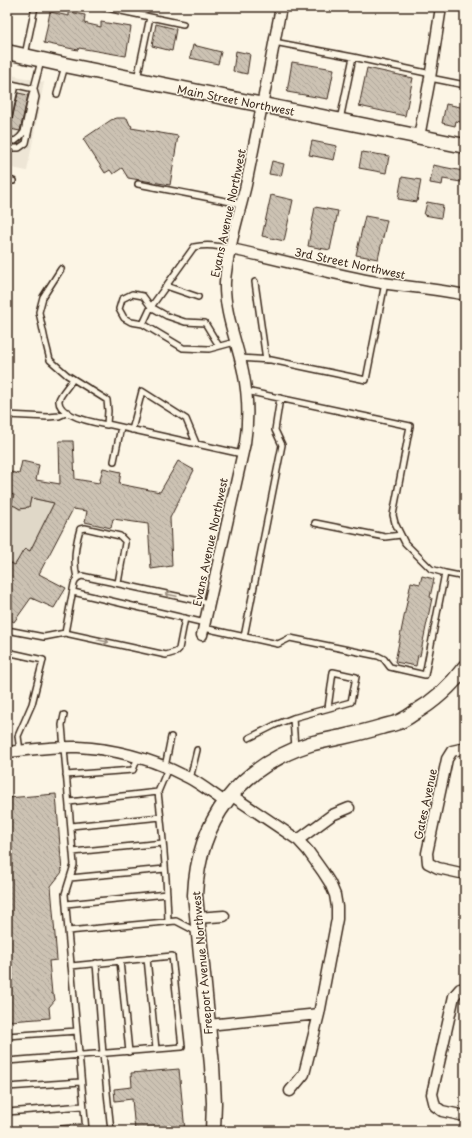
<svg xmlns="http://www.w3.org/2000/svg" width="472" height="1138" font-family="'Playpen Sans',sans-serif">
<defs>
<pattern id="building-back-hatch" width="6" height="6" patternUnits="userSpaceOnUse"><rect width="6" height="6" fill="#ccc2b3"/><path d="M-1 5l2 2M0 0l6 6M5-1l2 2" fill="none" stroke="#b0a79a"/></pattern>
</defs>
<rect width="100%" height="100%" fill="#fcf5e5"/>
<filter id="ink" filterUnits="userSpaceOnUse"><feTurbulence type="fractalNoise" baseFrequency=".025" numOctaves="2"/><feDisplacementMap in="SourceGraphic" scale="8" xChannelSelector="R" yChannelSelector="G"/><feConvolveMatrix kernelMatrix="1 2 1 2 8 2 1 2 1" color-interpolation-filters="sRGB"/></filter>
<g filter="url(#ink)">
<path fill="#eee6d6" d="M7,74L44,82L27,171L7,167Z"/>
<path fill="#e0d8c8" stroke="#8e8173" d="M7,493L14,495L12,505L15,506L19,509L26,508L27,507H29L31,498L54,503L30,551L26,549L24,551H23L19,560H18L15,564L16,566L7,561Z"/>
<path fill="url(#building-back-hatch)" stroke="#3b2a1e" d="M50,12L69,16V12L85,15L84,23L101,27V22L131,27L126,56L79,48L78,50L44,43Z
M156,24L176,29L172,51L152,46Z
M193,45L221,52L218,64L190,58Z
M236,51L250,54L247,74L233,71Z
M292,62L334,69L328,99L287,92Z
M367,68L413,78L405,116L359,106Z
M18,93L28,95L20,131L10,129Z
M446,104L465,108V123L456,121L455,126L442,123Z
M117,118H127L130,125L132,126L131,128L178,136L170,185L128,178L122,168L113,174L110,170L105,173L83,139L111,120Z
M312,141L337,146L334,160L309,155Z
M362,152L389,156L386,173L359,168Z
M272,161L284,164L281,176L269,174Z
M433,165L463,171L461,182L443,179L442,185L430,183Z
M402,177L421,180L417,202L398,199Z
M271,195L293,200L284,241L262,236Z
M427,202L443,205L441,218L424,215Z
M315,207L338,211L330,250L308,246Z
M365,216L387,220L378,259L356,255Z
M59,441H73L75,479L99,483L103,468L121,472L119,484L160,492L178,461L194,470L170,518L172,566L151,569L148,524L113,519L111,528L85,522L87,511L73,509L39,574L66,588L54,608L31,598L14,622L7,618V561L15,565L23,551H24L26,549L30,551L54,503L31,498L29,507H27L26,508L20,509L15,506L11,505L14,495L7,493V471L19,474L22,461L39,465L36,480L60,484Z
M422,576L434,579L430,597L432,598L420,656L418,655L416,666L395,662L411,582L420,584Z
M56,794L62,872L51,886L57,960L49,961L52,994H54L55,1000L49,1007L50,1018L10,1021L9,1015H7V798Z
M179,1069L185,1131H135L132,1099L115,1101L114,1089L132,1087L131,1073Z"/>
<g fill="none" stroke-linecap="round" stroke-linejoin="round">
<defs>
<path id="lane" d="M102,7L150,17L137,79
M150,17L183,24
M274,42L353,57
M25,55L35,7
M430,78L465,85
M7,83L34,89
M57,94L65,66
M340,120L353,57L431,74
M7,124L16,85
M7,138L9,140L15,141L20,137L24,132L30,103L41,61
M7,148H19L26,143L36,97L34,90
M7,180L13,181
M138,184L241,204
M61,269L43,297L39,312L45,340L50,360L67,375L107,400L108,411L107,424L242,454
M255,282L266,360
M166,286L198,297
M143,324L151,307L194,247C207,244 218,246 231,249
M219,346L205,323L185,322L167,316L151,307L143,296L132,294L122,299L119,309L124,318L131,322L143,324L183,348L209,349L235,342
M239,358L271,360L366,380L385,283
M73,379C70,384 60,395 59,400C57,416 96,423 107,425
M7,415L48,417L59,416L68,412
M132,430L142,391L186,419L196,443
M114,461L121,427
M315,523L385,537L401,535
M445,573L465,577
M77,578C73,562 75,546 80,529L85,528L120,536L125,541V543L118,583
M73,592L205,623
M204,628L278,644L290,638L378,656L384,659L390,667L425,675L445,573L431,569L405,543L395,523L393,515L410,426L246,391
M7,630L44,637L65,633L166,655L176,652L179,649L185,618
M65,633L74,584L77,578L82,576L209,603
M244,637L282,445L275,430L280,398
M7,652L43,660L32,704L18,736L20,751
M64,715L62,725L64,748L74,865L65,894L68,931L176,921L197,932
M249,738L275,725L293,718
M295,748L293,718L351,702L356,677L333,672L328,708
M165,767L171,737
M66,775L133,770L138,757
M190,779L197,750
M158,792C163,836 167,879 168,922
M69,802L158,792L168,768
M71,826L161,817
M73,852L163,843
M70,878L165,869
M66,904L167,894
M68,931L86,1131
M147,958L156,1049
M120,961L129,1052
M96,963L103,1054L111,1131
M7,1036L77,1031
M7,1061L182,1047L172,956L71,966
M7,1087L81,1082
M7,1112L83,1106
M39,1131L85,1127"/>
<path id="street" d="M419,137L430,78L441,7
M231,249C278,259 324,272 371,281C402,287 434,288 465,295
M202,635L245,443C249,418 248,395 243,371C237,342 224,313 225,282C227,251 239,215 246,185C258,126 270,66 281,7
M465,750L461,749L452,751L447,759L427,853L428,863L438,868L465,874
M7,752C30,750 54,746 78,747C117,749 155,760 189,778C202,785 213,794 225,802
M231,795L298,840L308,851L323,872L330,883L335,895L337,907V919L319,1014L304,1074L290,1091
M298,840L332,815L349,808
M196,918L224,916
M465,988L460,989L454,996L432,1094L435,1106L442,1111L465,1116
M208,1025L319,1014"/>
<path id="secondary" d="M7,52L65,65L465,146
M213,1131L214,1103L212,1065L195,895C198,820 239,767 310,744C320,741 332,739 342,737C355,734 368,731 381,727C387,725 395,724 401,721C405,719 410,716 414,713C435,701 451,686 465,667"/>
</defs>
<use href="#lane" stroke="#3b2a1e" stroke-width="8"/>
<use href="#street" stroke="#3b2a1e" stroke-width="13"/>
<use href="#secondary" stroke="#3b2a1e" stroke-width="17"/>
<use href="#lane" stroke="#fcf5e5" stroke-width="5"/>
<use href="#street" stroke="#fcf5e5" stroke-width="10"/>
<use href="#secondary" stroke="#fcf5e5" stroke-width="14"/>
</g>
<defs><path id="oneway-shaft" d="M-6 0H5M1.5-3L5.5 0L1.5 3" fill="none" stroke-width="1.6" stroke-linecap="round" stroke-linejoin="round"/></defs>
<g stroke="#9c9082">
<use href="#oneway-shaft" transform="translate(171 595) rotate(-168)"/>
<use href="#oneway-shaft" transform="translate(103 641) rotate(12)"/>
</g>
</g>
<g text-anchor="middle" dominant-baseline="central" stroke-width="3" stroke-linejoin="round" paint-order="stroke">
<g font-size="11" fill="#3b2a1e" stroke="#fcf5e5">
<text transform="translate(236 100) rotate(11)">Main Street Northwest</text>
<text transform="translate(228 213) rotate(-78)">Evans Avenue Northwest</text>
<text transform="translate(350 263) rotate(12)">3rd Street Northwest</text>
<text transform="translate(210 542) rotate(-78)">Evans Avenue Northwest</text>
<text transform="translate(425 804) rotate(-78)">Gates Avenue</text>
<text transform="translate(202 963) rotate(-95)">Freeport Avenue Northwest</text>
</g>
</g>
<rect width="472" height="1138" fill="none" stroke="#fcf5e5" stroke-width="24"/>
<rect x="12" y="12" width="448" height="1114" fill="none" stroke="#3b2a1e" stroke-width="1.5" filter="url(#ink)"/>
</svg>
